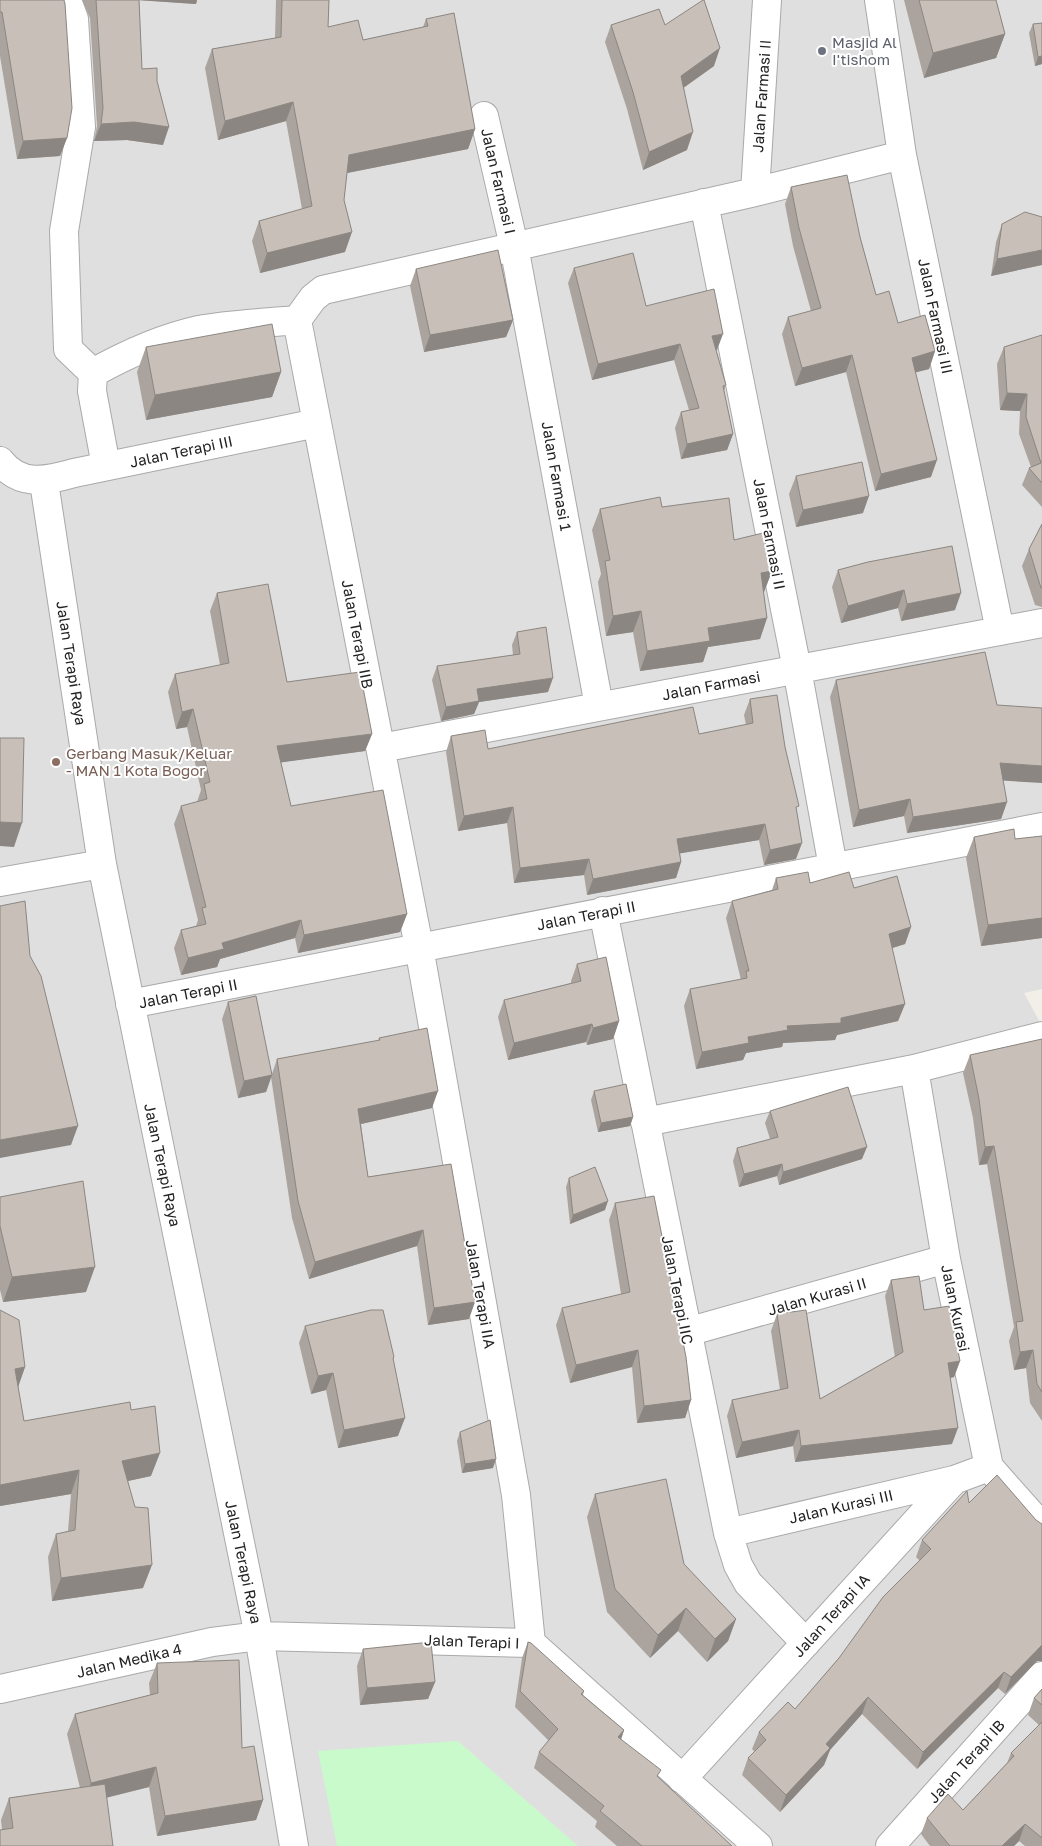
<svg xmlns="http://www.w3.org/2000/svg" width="1042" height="1846" font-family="'Golos Text',sans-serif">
<rect width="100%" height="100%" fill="#f2efe9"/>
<path fill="#e0dfdf" d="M0,0H1042V989L1024,993L1042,1026V1846H0Z"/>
<path fill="#c8facc" d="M458,1741L578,1846H337L318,1751Z"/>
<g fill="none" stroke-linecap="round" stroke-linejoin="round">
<defs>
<path id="minor" d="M67,0L74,19L81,127L64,231L68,349L93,373
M879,0L902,155L1000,631
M484,116L514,246L599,706
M755,192L767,0
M704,203L797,669L833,867
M297,320L419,947L516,1495L531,1643
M297,320L313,298L323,290L755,192L902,155
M93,373C125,355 163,338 199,330C231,324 265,323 297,320
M93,373L92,391L106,466
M0,461C20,487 46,481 74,473L317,423
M44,482L102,864L259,1636L294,1846
M381,748L1042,623
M0,882L102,864
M603,911L728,1533L738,1565L748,1583L806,1643
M130,1004L1042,827
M914,1069L1042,1036
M645,1122L914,1069L946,1259L989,1467L1042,1527
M687,1332L946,1259
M728,1533L954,1480
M0,1689L212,1642L259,1636L531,1643L758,1846
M682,1779L954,1480L989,1467
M890,1846L1042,1676"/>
</defs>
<use href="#minor" stroke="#a9a9a9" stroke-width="30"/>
<use href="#minor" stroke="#fff" stroke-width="28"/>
</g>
<path fill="#aba49e" d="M0,0L67,138L60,156L17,159L0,56Z
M82,0H197L196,4L139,0L142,69L163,145L127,140L94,141L97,126L90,18Z
M276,0H329L328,27L363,40L423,27L426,19L475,129L468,149L347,173L344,200L345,252L260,273L252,241L259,221L302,209L286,121L218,140L205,68L212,49L275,38Z
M904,0H996L1005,34L996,58L924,78Z
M1033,24L1042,64L1035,66L1029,33Z
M611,25H665L714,66L684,87L687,150L643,170L627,109L605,42Z
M791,187L860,237L876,295L898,323L935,351L929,369L915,372L931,477L875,491L846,372L795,386L782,334L788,317L811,311L793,246L785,204Z
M1042,217V265L991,276L996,242L1002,224Z
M574,268L646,306L717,350H716L726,385L724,391L733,434L727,450L681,459L675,428L681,412L689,410L674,360L592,380L568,283Z
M416,269L513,320L506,337L424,352L410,286Z
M1042,335V507L1022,485L1029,468L1031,467L1019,434L1020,411L1000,410L997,364L1004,347Z
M146,347L281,372L272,397L146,420L137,372Z
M796,476L863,513L796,527L789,494Z
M662,507L734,540L772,571L764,592H763L767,618L760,639L708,647L703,662L640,671L633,632L606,636L598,582L601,574L592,530L600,509Z
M1042,524V607L1035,605L1022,566L1029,549Z
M868,562L955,610L901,621L898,608L841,623L832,587L838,570Z
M217,593L287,682L372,734L365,751L281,762L291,806L407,914L400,932L298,953L295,938L220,959L217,967L181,975L174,948L181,930L196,926L198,920L174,824L181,806L197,802L201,790L187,727L176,729L168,692L175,674L220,665L210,611Z
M517,632L548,692L479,702L474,714L441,721L432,680L437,666L513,655L512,645Z
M836,680L1003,780L1007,802L1001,819L907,833L904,816L853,827L830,697Z
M750,699L785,747L797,812L796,859L764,865L759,840L680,853L681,862L676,878L587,895L584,875L514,883L507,823L458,831L446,752L451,736L488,749L699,734L746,725L744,715Z
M1042,836V938L981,946L966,858L974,837L1015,839Z
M776,878L854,888L911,927L905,944L892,948L905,1004L898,1021L837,1035L835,1040L783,1043L782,1047L746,1053L743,1060L696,1069L684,1006L690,989L741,980L726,918L732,901L772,890Z
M577,964L619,1021L613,1039L587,1045L586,1042L508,1060L498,1017L504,1000L571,983V981Z
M228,1002L272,1074L277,1059L378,1041L379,1038L432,1108L361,1124L368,1177L451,1164L469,1319L428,1325L417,1246L309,1279L292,1218L271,1077L266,1092L238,1098L222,1019Z
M1042,1039V1421L1030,1403L1026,1368L1014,1370L1009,1341L1014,1327L987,1164L979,1165L973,1118L963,1073L970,1055Z
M594,1091L633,1117L630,1126L598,1132L591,1100Z
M770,1111L862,1159L779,1185L777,1176L739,1187L733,1161L737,1148L770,1139L765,1123Z
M569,1178L605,1210L570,1224L566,1187Z
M0,1197L86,1292L3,1302L0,1290Z
M615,1203L691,1400L685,1418L637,1423L632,1367L570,1383L556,1325L562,1308L621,1294L609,1220Z
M891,1280L924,1310L960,1361L954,1377L950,1378L952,1444L795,1462L793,1446L736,1458L727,1416L732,1400L780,1390L771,1331L777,1314L820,1399L895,1357L885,1296Z
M0,1310L25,1367L18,1387L24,1421L131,1410L151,1476L128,1481L143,1588L52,1601L48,1557L56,1534L68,1531L71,1494L0,1506Z
M305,1326L394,1357L393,1361L398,1436L338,1448L326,1390L311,1394L299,1343Z
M460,1432L493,1468L462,1473L457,1441Z
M595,1494L736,1619L728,1641L707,1662L678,1631L650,1658L607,1612L587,1517Z
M969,1503L1037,1661L1005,1694L998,1688L917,1769L862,1714L830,1750L824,1765L780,1812L742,1775L748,1758L755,1752L752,1749L759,1732L795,1709L839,1658L920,1561L916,1557L922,1540Z
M528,1642L584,1691L583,1695L624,1730L621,1739L658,1777L732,1846H617L595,1827L597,1821L534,1768L539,1752L549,1741L515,1707L522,1658Z
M363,1649L435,1682L428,1699L360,1705L357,1666Z
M157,1663L242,1748L263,1800L256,1820L157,1836L149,1787L106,1798L113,1846L2,1830L1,1820L9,1798L80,1788L67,1734L75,1714L150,1695L149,1683Z
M1042,1689V1846H1025L1019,1841L1014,1846H930L921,1834L927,1818L963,1810L1007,1763L1011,1753L1039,1725L1028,1715L1034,1698Z"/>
<path fill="#8b8681" d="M136,0H197L196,4Z
M1005,34L996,58L924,78L933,53Z
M720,48L714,66L675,94L681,76Z
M1042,56V64L1035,66L1038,57Z
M293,102L286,121L218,140L225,121Z
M134,122L169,127L163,145L127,140L94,141L101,124Z
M475,129L468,149L342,174L349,155Z
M693,132L687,150L643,170L649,152Z
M67,138L60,156L17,159L23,141Z
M352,232L345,252L260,273L267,253Z
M1042,250V265L991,276L997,259Z
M513,320L506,337L424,352L430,335Z
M723,334L717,350L706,352L712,336Z
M680,344L674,360L592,380L598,364Z
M935,351L929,369L906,375L912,358Z
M852,355L846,372L795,386L802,368Z
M281,372L272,397L146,420L155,395Z
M1007,393L1027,394L1020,411L1000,410Z
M733,434L727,450L681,459L687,444Z
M937,460L931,477L875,491L881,474Z
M869,496L863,513L796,527L803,510Z
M772,571L764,592L753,594L761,573Z
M904,590L898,608L841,623L848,606Z
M961,593L955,610L901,621L907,604Z
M641,611L633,632L606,636L613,616Z
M767,618L760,639L708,647L703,662L640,671L647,651L708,628Z
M553,678L548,692L479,702L474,714L441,721L446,707L477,689Z
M193,709L187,727L176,729L182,712Z
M372,734L365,751L270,764L277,746Z
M1000,763L1042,766V783L994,780Z
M910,799L904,816L853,827L859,810Z
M1007,802L1001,819L907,833L913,817Z
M513,807L507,823L458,831L464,816Z
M0,822L22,823L14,847L0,846Z
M765,824L759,840L671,855L677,839Z
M802,843L796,859L764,865L770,850Z
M589,859L584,875L514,883L520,868Z
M681,862L676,878L587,895L593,879Z
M407,914L400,932L298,953L304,935Z
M1042,918V938L981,946L988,925Z
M301,920L295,938L220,959L217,967L181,975L188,958L222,943Z
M911,927L905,944L883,951L889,934Z
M905,1004L898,1021L837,1035L835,1040L783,1043L782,1047L746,1053L743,1060L696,1069L702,1052L748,1037L787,1026L841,1018Z
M619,1021L613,1039L587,1045L593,1028Z
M592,1024L586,1042L508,1060L514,1043Z
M272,1075L266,1092L238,1098L244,1081Z
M438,1091L432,1108L352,1126L358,1109Z
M633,1117L630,1126L598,1132L601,1123Z
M78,1126L71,1145L0,1158V1140Z
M994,1146L987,1164L979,1165L985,1147Z
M867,1147L862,1159L779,1185L783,1172Z
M782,1164L777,1176L739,1187L744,1174Z
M608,1201L605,1210L570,1224L573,1215Z
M423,1230L417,1246L309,1279L315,1262Z
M95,1267L86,1292L3,1302L12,1277Z
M475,1302L469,1319L428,1325L434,1308Z
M638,1350L632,1367L570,1383L576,1365Z
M1033,1350L1026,1368L1014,1370L1020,1352Z
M960,1361L954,1377L942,1380L948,1363Z
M25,1367L17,1390L15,1369Z
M333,1373L326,1390L311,1394L318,1376Z
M691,1400L685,1418L637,1423L644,1406Z
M405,1418L398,1436L338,1448L344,1430Z
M958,1428L952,1444L795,1462L801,1446Z
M799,1430L793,1446L736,1458L742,1442Z
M160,1453L151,1476L114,1484L122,1461Z
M496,1459L493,1468L462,1473L465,1464Z
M79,1470L71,1494L0,1506V1485Z
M152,1565L143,1588L52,1601L61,1578Z
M686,1608L678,1631L650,1658L658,1635Z
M736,1619L728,1641L707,1662L715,1639Z
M1042,1645V1661H1037L1005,1694L1011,1677Z
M1004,1672L998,1688L917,1769L923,1752Z
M435,1682L428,1699L360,1705L367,1688Z
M868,1697L862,1714L830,1750L824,1765L780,1812L786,1795L826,1744Z
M624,1730L619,1746L618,1737Z
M156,1767L149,1787L84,1803L91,1783Z
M263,1800L256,1820L157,1836L165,1816Z
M1025,1824L1019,1841L1014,1846H1002Z"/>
<path fill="#c7bfb8" stroke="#8b8681" d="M0,0H64L65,4L72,108L67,138L23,141L2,12H0Z
M96,0H139L142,69L157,68V81L169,127L134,122L101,124L103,108Z
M282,0H329L328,27L358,20L363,40L428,26L426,19L454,13L475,129L349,155L344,200L352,232L267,253L259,221L312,206L293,102L225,121L212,49L281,37Z
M703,0H704L720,48L681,76L693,132L649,152L633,92L611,25L659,9L665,25Z
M919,0H996L1005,34L933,53Z
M1042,23V56L1038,57L1033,24Z
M847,175L860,237L876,295L889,291L898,323L925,315L935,351L912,358L937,460L881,474L852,355L802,368L788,317L821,308L799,228L791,187Z
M1025,212L1042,217V250L997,259L1002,224Z
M498,250L513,320L430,335L416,269Z
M633,253L646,306L714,289L723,334L712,336L726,385L723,386L733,434L687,444L681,412L699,408L680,344L598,364L574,268Z
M272,324L281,372L155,395L146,347Z
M1042,335V483L1029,468L1041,463L1026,417L1027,394L1007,393L1004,347Z
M862,462L869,496L803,510L796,476Z
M660,497L662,507L729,498L734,540L763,533L772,571L761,573L767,618L708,628L710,641L647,651L641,611L613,616L605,561L610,560L600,509Z
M1042,524V588H1041L1029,549Z
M952,546L961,593L907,604L904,590L848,606L838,570L868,562Z
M268,584L287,682L360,672L372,734L277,746L291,806L383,790L407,914L304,935L301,920L222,943L224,949L188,958L181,930L206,924L202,908L206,907L181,806L207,799L204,784L210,782L193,709L182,712L175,674L229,663L217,593Z
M546,627L553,678L477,689L479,701L446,707L437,666L520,654L517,632Z
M985,652L997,705L1042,708V766L1000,763L1007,802L913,817L910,799L859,810L836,680Z
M777,695L785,747L799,806L796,807L802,843L770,850L765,824L677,839L681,862L593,879L589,859L520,868L513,807L464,816L451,736L485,730L488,749L693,707L699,734L753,723L750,699Z
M0,738H24L22,823L0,822Z
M1014,829L1015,839L1042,836V918L988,925L974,837Z
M808,872L810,883L849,872L854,888L897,876L911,927L889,934L905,1004L841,1018V1023L787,1026L788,1030L748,1037L749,1043L702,1052L690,989L747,978L746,971H749L732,901L778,889L776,878Z
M25,901L30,956L41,976L78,1126L0,1140V906Z
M606,957L619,1021L593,1028L592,1024L514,1043L504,1000L581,981L577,964Z
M256,996L272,1075L244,1081L228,1002Z
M427,1028L438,1091L358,1109L368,1177L451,1164L475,1302L434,1308L423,1230L315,1262L298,1201L277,1059L380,1040L379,1038Z
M1042,1039V1392L1037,1384L1033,1350L1020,1352L1016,1322L1023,1321L994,1146L985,1147L979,1099L970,1055Z
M626,1084L633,1117L601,1123L594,1091Z
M848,1087L867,1147L783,1172L782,1164L744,1174L737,1148L778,1137L770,1111Z
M595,1167L608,1201L573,1215L569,1178Z
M83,1181L95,1267L12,1277L0,1226V1197Z
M654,1196L686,1357L691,1400L644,1406L638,1350L576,1365L562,1308L630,1292L615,1203Z
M919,1276L924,1310L949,1306L960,1361L948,1363L958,1428L801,1446L799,1430L742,1442L732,1400L788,1388L777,1314L806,1310L820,1399L903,1352L891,1280Z
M0,1310L19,1320L25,1367L15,1369L24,1421L130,1402L131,1410L155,1406L160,1453L122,1461L135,1507L148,1508L152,1565L61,1578L56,1534L75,1530L79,1470L0,1485Z
M371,1310H383L394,1357L393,1358L405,1418L344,1430L333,1373L318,1376L305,1326Z
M490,1420L496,1459L465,1464L460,1432Z
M997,1475L1036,1520L1042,1524V1645L1011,1677L1004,1672L923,1752L868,1697L826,1744L830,1748L786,1795L748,1758L766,1740L759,1732L788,1702L795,1709L839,1658L883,1597L931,1549L922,1540L967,1491L969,1503Z
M666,1479L684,1564L736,1619L715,1639L686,1608L658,1635L615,1589L595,1494Z
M431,1642L435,1682L367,1688L363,1649Z
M528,1642L531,1643L584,1691L581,1694L624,1730L618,1737L661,1770L657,1776L732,1846H642L600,1811L604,1806L539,1752L558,1729L520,1691Z
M239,1660L242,1748L254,1746L263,1800L165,1816L156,1767L91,1783L75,1714L158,1693L157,1663Z
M1042,1689V1705L1034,1698Z
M1042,1722V1838L1025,1824L1002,1846H950L927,1818L948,1794L963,1810L1014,1756L1011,1753Z
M105,1784L113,1846H0V1830L13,1828L9,1798Z"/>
<circle fill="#6b7280" stroke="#fff" stroke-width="2" cx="822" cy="51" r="5"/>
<circle fill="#8d6e63" stroke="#fff" stroke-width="2" cx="56" cy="762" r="5"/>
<g text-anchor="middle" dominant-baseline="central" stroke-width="4" stroke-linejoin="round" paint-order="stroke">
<g font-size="15" fill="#5b616d" stroke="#fff" text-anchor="start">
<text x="832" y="42">Masjid Al<tspan x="832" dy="17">I'tishom</tspan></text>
</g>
<g font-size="15" fill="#222" stroke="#fff">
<text transform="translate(761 96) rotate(-86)">Jalan Farmasi II</text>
<text transform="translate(499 181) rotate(77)">Jalan Farmasi I</text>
<text transform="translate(936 316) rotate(78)">Jalan Farmasi III</text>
<text transform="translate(181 451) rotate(-12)">Jalan Terapi III</text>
<text transform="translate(557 476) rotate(80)">Jalan Farmasi 1</text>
<text transform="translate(770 534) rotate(79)">Jalan Farmasi II</text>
<text transform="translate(358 634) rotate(79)">Jalan Terapi IIB</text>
<text transform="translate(72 663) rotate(81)">Jalan Terapi Raya</text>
<text transform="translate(711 685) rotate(-11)">Jalan Farmasi</text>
<text transform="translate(586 915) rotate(-11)">Jalan Terapi II</text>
<text transform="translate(188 993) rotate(-11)">Jalan Terapi II</text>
<text transform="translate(163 1165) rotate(78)">Jalan Terapi Raya</text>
<text transform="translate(678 1290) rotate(79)">Jalan Terapi IIC</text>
<text transform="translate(481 1294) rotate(80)">Jalan Terapi IIA</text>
<text transform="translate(817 1296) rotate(-16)">Jalan Kurasi II</text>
<text transform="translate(956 1308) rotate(78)">Jalan Kurasi</text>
<text transform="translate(841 1506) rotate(-13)">Jalan Kurasi III</text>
<text transform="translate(244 1562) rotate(78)">Jalan Terapi Raya</text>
<text transform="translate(831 1615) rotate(-48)">Jalan Terapi IA</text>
<text transform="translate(472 1641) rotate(2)">Jalan Terapi I</text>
<text transform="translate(129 1660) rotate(-13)">Jalan Medika 4</text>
<text transform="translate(966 1761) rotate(-48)">Jalan Terapi IB</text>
</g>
<g font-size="15" fill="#785e54" stroke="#fff" text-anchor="start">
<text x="66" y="753">Gerbang Masuk/Keluar<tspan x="66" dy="17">- MAN 1 Kota Bogor</tspan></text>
</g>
</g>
</svg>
